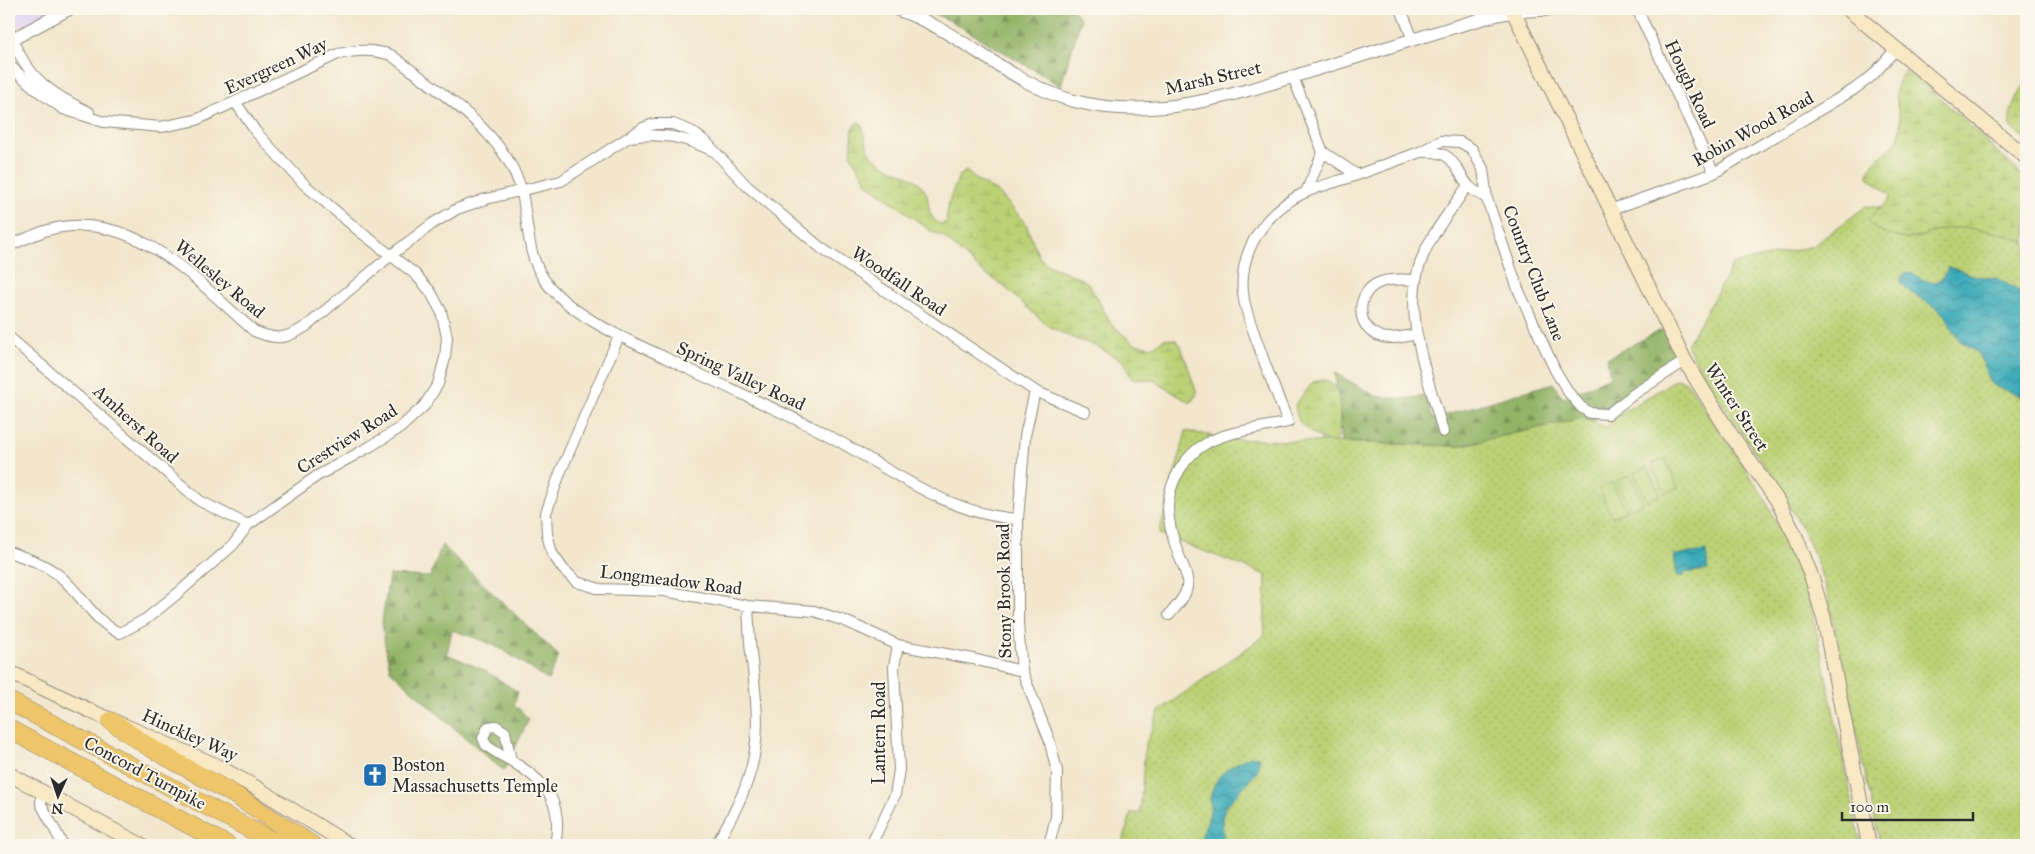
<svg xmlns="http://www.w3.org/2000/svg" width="2035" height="854" font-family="'IM FELL Great Primer',serif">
<defs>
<pattern id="grass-dots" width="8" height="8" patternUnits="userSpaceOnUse" patternTransform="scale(1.25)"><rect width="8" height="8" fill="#bad175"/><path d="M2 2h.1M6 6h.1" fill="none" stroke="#a0b465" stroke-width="1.8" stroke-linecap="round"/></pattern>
<pattern id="forest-firs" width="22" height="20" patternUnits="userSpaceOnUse" patternTransform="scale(1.25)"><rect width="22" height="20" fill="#93b366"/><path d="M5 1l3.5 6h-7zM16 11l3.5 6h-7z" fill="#789254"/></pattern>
<pattern id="wetland-marsh" width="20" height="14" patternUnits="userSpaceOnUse" patternTransform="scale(1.25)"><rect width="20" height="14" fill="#bad175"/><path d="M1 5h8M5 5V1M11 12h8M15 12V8" fill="none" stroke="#a0b465"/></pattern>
<pattern id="water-waves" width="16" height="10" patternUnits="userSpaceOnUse" patternTransform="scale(1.25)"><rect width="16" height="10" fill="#3baab8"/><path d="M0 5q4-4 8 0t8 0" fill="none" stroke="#328b96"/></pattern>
</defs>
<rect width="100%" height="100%" fill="#fbf7ec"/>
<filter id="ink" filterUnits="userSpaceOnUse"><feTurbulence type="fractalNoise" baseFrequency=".02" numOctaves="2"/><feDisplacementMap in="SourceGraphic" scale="10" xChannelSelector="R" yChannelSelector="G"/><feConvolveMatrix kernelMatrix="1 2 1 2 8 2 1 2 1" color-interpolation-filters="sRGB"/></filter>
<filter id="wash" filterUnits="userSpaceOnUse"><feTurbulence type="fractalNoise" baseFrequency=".0096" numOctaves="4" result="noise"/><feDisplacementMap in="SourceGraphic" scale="20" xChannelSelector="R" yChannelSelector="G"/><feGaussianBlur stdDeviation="1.12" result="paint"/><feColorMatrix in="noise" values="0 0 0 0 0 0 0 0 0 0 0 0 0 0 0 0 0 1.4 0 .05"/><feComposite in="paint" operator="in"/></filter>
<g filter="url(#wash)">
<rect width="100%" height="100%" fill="#f2e6cc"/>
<path fill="#e1d4f3" d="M9,9H59L9,32Z"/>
<path fill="url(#grass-dots)" stroke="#727e50" d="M1866,206L2026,224V845H1880L1828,596C1820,570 1811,543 1797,519C1764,459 1720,408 1687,345L1733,264L1813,246Z
M1677,379L1686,382L1690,387L1762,494L1795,558L1812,609L1861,845H1122L1131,813H1140L1145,746L1159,711L1264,636L1266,575L1159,534L1186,431L1230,439L1458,446L1582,418L1606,427L1616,417Z"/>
<path fill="url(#forest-firs)" stroke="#5f6f48" d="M922,9H1072L1081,19L1061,86L951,21Z
M1663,329L1674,351L1669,363L1593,422L1582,418L1458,446L1342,442L1335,373L1376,396L1403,399L1426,396L1433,419L1553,383L1563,398L1610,377L1607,358Z
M442,545L559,656L548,680L503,650L484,641L452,630L447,654L484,670L518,692L514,704L529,719L504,771L431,708L390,670L385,645L382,622L389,575L430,577Z"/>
<path fill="url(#wetland-marsh)" stroke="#727e50" d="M1905,71L1915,74L2026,179V243C2006,233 1977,227 1954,228C1924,229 1919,248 1883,232C1877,229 1872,227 1868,221C1874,210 1888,206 1890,195L1868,177C1867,159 1895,152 1899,135C1904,113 1886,89 1905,71Z
M2026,84V139C2021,135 2014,131 2011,125C2006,116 2018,90 2026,84Z
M858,122L862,125C865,134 866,147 872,155C885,171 914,172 924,189C932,202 924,212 939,224L946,223L949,201L959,176L966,171L979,182L999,193L1017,213L1026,224L1039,257L1048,265L1071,274L1088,283L1113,326L1135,344L1152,347L1166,338L1176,340L1181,346L1197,394L1190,403L1153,380L1132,379L1123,361L1096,346L1070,337L1048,326L1001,284L981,271L944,237L932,232L868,184L851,156L853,127Z
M1322,379C1327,381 1332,382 1335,387C1341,398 1342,431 1336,442C1326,445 1305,430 1299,421C1297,417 1296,410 1295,405L1313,382Z"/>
<path fill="#bad175" stroke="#727e50" d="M1665,458L1678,487L1665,493L1652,464Z
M1647,467L1660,495L1647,501L1634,473Z
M1630,475L1643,503L1630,509L1617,481Z
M1612,482L1626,511L1612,517L1599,489Z"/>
<path fill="url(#water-waves)" stroke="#336a72" d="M1950,267L1976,276L1996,278L2026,295V399C2014,391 2000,391 1989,382L1983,363L1977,352L1960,341L1944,315L1938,309L1910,292L1902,284L1901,278L1906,272C1916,274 1929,287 1939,280C1943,277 1946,271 1950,267Z
M1706,551L1708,570L1684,573V576H1677L1674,555Z
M1250,756L1260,757L1257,772L1225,807L1222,819L1224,845H1202C1200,834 1206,826 1209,816C1211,811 1210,805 1210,800C1214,774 1229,767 1250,756Z"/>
</g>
<g filter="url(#ink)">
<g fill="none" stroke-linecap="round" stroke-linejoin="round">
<defs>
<path id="minor" d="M1401,9L1413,40
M1637,9L1714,173
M13,41C29,79 52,95 89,112
M9,65L38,91L63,109L104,122L161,127L196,120L338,54C357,50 373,49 391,55C436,90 508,133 522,193C529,225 526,259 549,286C575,317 627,340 664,357C714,382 766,404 816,429C882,462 942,514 1018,519
M1293,77L1323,152L1357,175L1420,152L1441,141L1460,142L1472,149L1483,169L1487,199L1518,289L1555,370L1569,393L1581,407L1590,413L1608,414L1634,394L1685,361
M713,151C685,137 660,132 629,137L643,128L654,124H673L691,131L706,142L747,186L821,248L1035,391L1085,412
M1421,152C1455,150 1452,165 1468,185C1473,192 1481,193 1487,199
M1306,192L1323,152
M1610,210L1714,173L1853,90L1872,76L1896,49
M9,246C22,240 35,234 48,230C134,207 196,281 254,331C277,341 287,339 308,325L390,256L432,224L457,209L486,199L561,181L629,137
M1416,280C1405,280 1392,278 1381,282C1354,291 1355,330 1382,337C1393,340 1406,336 1417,334
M619,336L560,473L546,513L547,534L552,553L563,569L577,582L600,589L664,591L748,606L814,611L845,621L898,645L973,659L1022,671
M9,337L200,501L248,525
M1035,391L1025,436L1018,519V625L1022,671L1049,739L1057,771L1056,817L1049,845
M1443,432C1429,378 1399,311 1423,256C1433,231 1453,208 1468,185
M9,552C27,558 46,564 61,577C82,595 94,622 120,633L146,619L177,594L233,545L248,525L317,476L371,446L400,428L424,406L438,384L445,358L447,337L441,311L430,291L415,274L358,230L305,185L256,132L236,103
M1169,615C1175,608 1183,600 1186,591C1191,577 1181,563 1177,550C1172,536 1168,521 1168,506C1169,481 1186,454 1207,443C1228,431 1263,428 1288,422C1278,397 1268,373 1259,347C1254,332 1247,316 1244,300C1236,254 1264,211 1306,192C1322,185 1340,181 1357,175
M511,760L505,732L496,726L488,727L483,738L486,745C495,753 506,757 516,764C549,784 563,806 555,845
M41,792V804L63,845
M716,845C730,820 744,796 751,769C762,730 755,691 751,652C749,636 749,621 748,606
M871,845L895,795L899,770L894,667L898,645"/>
<path id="tertiary" d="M896,9C960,30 1008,83 1074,101C1154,122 1234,95 1311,71C1372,53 1434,32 1496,15C1514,10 1534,11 1552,9
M9,41L69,9"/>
<path id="secondary" d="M1512,9L1685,361L1727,429L1777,500L1795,535L1812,578L1824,619L1869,845
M1848,9L2026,157
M9,672L97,714L213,764L255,787L349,845
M9,774L141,845"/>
<path id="motorway" d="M9,701L280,845
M111,721L149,747L235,795L312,845
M9,729L227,845"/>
</defs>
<use href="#minor" stroke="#8e887c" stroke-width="12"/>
<use href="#tertiary" stroke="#8e887c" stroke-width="14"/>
<use href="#secondary" stroke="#8e887c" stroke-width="16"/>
<use href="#motorway" stroke="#8e887c" stroke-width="19"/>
<use href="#minor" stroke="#fff" stroke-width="10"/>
<use href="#tertiary" stroke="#fff" stroke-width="12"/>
<use href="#secondary" stroke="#f8e8c3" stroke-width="14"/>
<use href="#motorway" stroke="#eec569" stroke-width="18"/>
</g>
</g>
<defs>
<symbol id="church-square" viewBox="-11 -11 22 22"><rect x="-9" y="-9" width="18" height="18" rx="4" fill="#1f6fb2" stroke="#fbf7ec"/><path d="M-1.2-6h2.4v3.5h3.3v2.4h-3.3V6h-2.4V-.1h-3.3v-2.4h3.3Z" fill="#fff"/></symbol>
</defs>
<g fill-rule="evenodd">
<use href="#church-square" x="361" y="761" width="28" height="28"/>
</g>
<g text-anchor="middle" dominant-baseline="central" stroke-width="4" stroke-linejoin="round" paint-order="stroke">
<g font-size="18" fill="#2b2b2b" stroke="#fbf7ec">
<text transform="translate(276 66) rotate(-25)">Evergreen Way</text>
<text transform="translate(1213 78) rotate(-13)">Marsh Street</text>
<text transform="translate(1690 84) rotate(65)">Hough Road</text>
<text transform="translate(1753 129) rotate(-29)">Robin Wood Road</text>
<text transform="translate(1534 273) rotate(69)">Country Club Lane</text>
<text transform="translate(220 279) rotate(40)">Wellesley Road</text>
<text transform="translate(899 281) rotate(34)">Woodfall Road</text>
<text transform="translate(741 376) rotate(25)">Spring Valley Road</text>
<text transform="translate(1737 407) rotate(57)">Winter Street</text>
<text transform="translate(136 424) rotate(42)">Amherst Road</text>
<text transform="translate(347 439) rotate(-32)">Crestview Road</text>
<text transform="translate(671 580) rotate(7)">Longmeadow Road</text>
<text transform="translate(1004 591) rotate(-91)">Stony Brook Road</text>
<text transform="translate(879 733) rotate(-90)">Lantern Road</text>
<text transform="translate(190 735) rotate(24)">Hinckley Way</text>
<text transform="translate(145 773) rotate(28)">Concord Turnpike</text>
</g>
<g font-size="18" fill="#2b2b2b" stroke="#fbf7ec" text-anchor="start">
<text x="392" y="765">Boston<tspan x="392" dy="21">Massachusetts Temple</tspan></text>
</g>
</g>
<rect width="2035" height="854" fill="none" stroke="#fbf7ec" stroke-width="30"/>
<g transform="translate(58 796) rotate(183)" stroke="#fbf7ec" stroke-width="4" paint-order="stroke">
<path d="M0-4L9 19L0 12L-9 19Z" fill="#2b2b2b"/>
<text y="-8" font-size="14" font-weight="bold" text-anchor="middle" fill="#2b2b2b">N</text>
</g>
<path d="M1842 812v8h131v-8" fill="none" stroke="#2b2b2b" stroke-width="2.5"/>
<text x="1850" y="812" font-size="15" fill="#2b2b2b" stroke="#fbf7ec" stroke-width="4" paint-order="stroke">100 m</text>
</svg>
